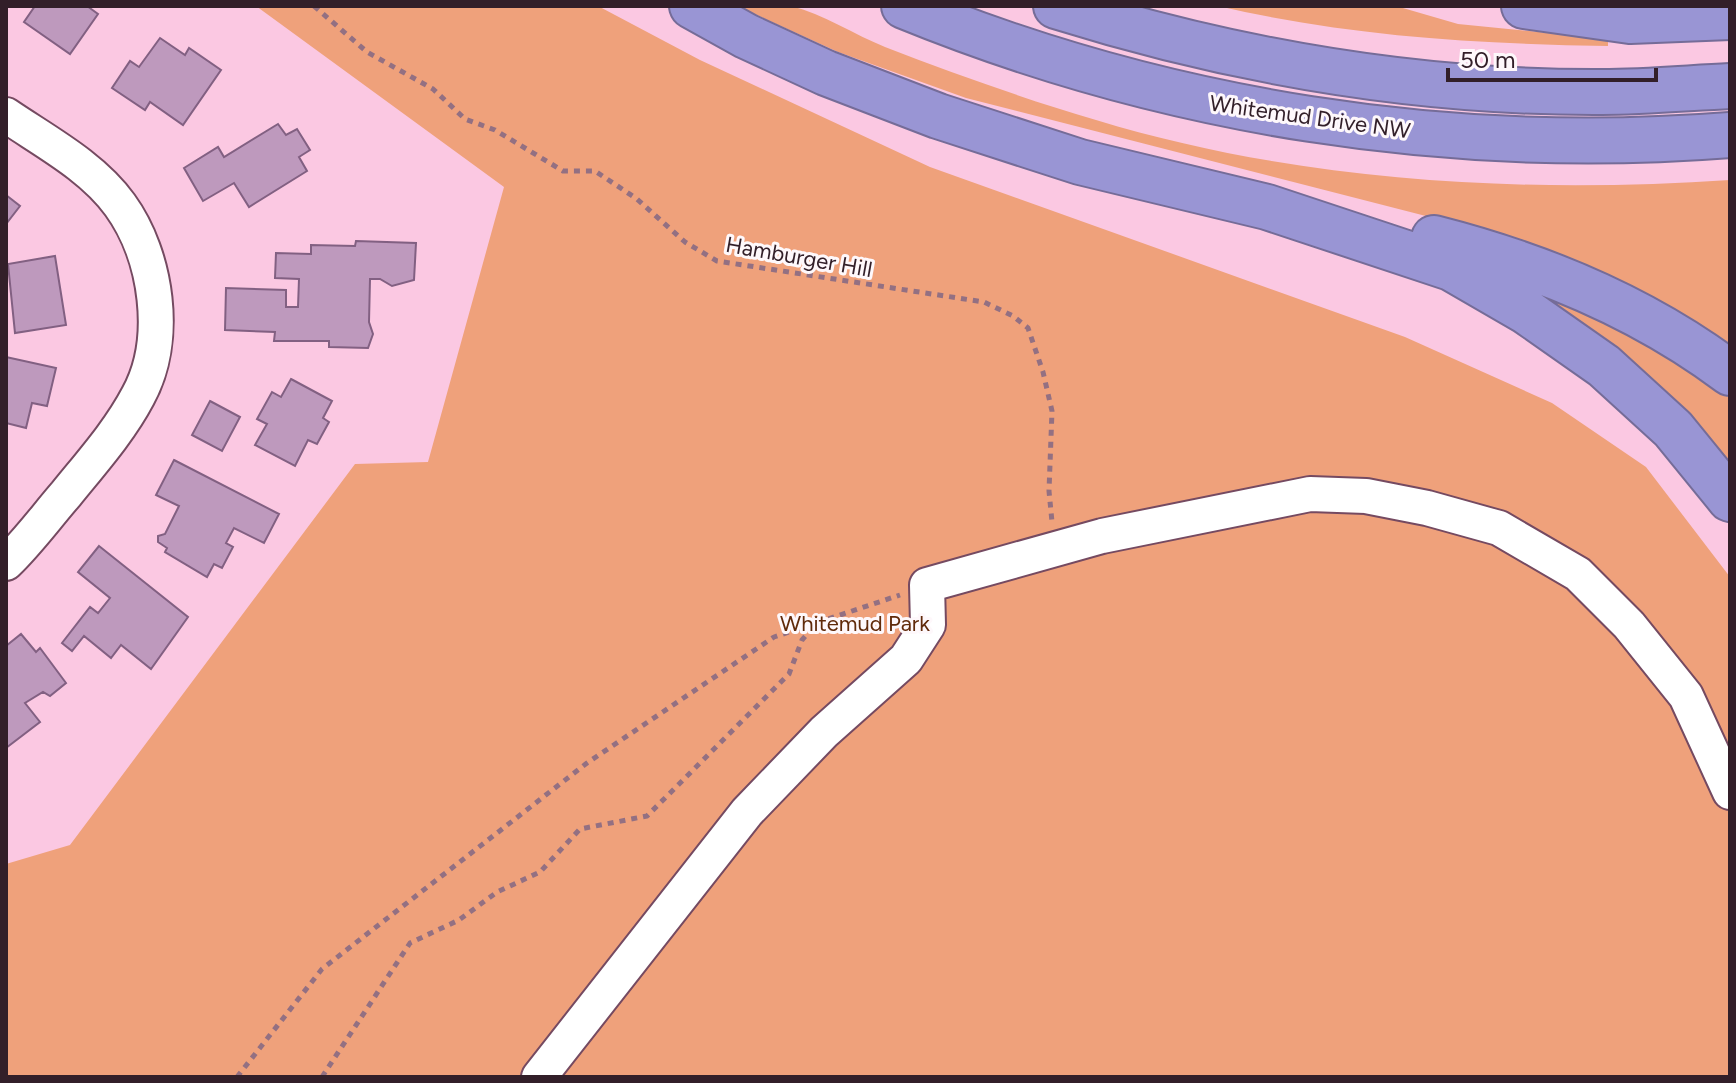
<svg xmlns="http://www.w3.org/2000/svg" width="1736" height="1083" font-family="Figtree,sans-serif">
<rect width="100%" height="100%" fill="#fbc8e2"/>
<path fill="#efa17b" d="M256,6H598L700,60L930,167L1405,337L1552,403L1646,467L1730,577V1077H6V864L70,845L355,464L428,462L504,187Z
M737,6C753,6 775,3 791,6C823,14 855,35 885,47C955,74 1025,99 1096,120C1300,182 1519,194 1730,180V351L1457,224L966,98L838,52Z
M1218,6H1396L1458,24L1608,39V46C1476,44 1346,36 1218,6Z
M1542,294L1637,336L1730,398V470L1539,300Z"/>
<path fill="#be99bd" stroke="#826082" stroke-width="2" d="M35,6H87L98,14L70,54L24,22Z
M160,38L185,55L189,48L221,70L183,125L150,102L145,110L112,88L130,61L139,67Z
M278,124L286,135L297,129L310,150L299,157L307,171L249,207L234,183L203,201L184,168L218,147L224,157Z
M6,195L20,206L6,224Z
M356,241L416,243L414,280L392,286L380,279H370L369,322L373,334L368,348L329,347V341H274L275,332L225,330L226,288L286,290V307H298L299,279L275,278L276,253L311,254V245L355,246Z
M55,256L66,325L15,333L8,264Z
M6,357L56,368L47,406L32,403L26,428L6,423Z
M291,379L332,401L323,418L329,422L317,444L308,440L295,466L255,445L267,424L257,419L272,392L281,397Z
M210,401L240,417L222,451L192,435Z
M174,460L279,514L264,543L234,528L226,543L233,547L222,568L214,564L207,577L165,552L167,548L158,542V536L165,534L179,506L156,495Z
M99,546L188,617L151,669L121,645L111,658L84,636L72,651L62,643L90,607L98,613L110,598L78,572Z
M21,634L36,652L40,648L66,683L50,696L43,692L25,703L40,722L6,748V646Z"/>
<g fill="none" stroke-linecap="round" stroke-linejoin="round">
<defs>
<path id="minor" d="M6,115C44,141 92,166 120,205C157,256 169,340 138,396C119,432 91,463 66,494C46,517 28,542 6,563
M539,1077L747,812L824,732L906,659L928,625L927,585L1102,536L1310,494L1366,496L1427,508L1499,528L1578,574L1629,625L1686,696L1730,792"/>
<path id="highway" d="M692,6L746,36L826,73L938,116L1080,162L1267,207L1451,268L1527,312L1604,366L1673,429L1730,499
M904,6C1166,113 1448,157 1730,135
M1056,6C1232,61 1416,93 1602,92C1645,92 1688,88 1730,86
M1524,6L1630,21L1730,17
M1434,238C1540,265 1642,307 1730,373"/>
</defs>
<use href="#minor" stroke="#754a61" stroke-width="38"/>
<use href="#highway" stroke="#756c98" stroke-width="48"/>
<path stroke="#937082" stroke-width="5" stroke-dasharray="6 6" stroke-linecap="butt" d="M314,6L367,52L433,89L465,119L495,130L563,171H595L637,199L685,242L717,261L984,302L1013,316L1028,328L1043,372L1052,411L1049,491L1052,522
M237,1077L322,969L587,763L774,637L900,595
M322,1077L410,943L459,920L497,892L540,872L580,829L647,816L789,674L802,640L816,624"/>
<use href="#minor" stroke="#fff" stroke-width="34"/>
<use href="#highway" stroke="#9995d4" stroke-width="44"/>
</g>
<g text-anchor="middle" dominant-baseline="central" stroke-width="6" stroke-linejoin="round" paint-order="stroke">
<g font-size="22" fill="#321f29" stroke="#fef8fb">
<text transform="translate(1310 117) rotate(8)">Whitemud Drive NW</text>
<text transform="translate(799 257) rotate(10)">Hamburger Hill</text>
</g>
<g font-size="22" fill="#602a0a" stroke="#fef8fb">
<text x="855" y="623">Whitemud Park</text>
</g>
</g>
<rect width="1736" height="1083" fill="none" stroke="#321f29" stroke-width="16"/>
<path d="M1448 68v12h208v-12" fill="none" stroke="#321f29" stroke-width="4"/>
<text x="1460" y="68" font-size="24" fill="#321f29" stroke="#fef8fb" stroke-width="6" paint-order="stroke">50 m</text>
</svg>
